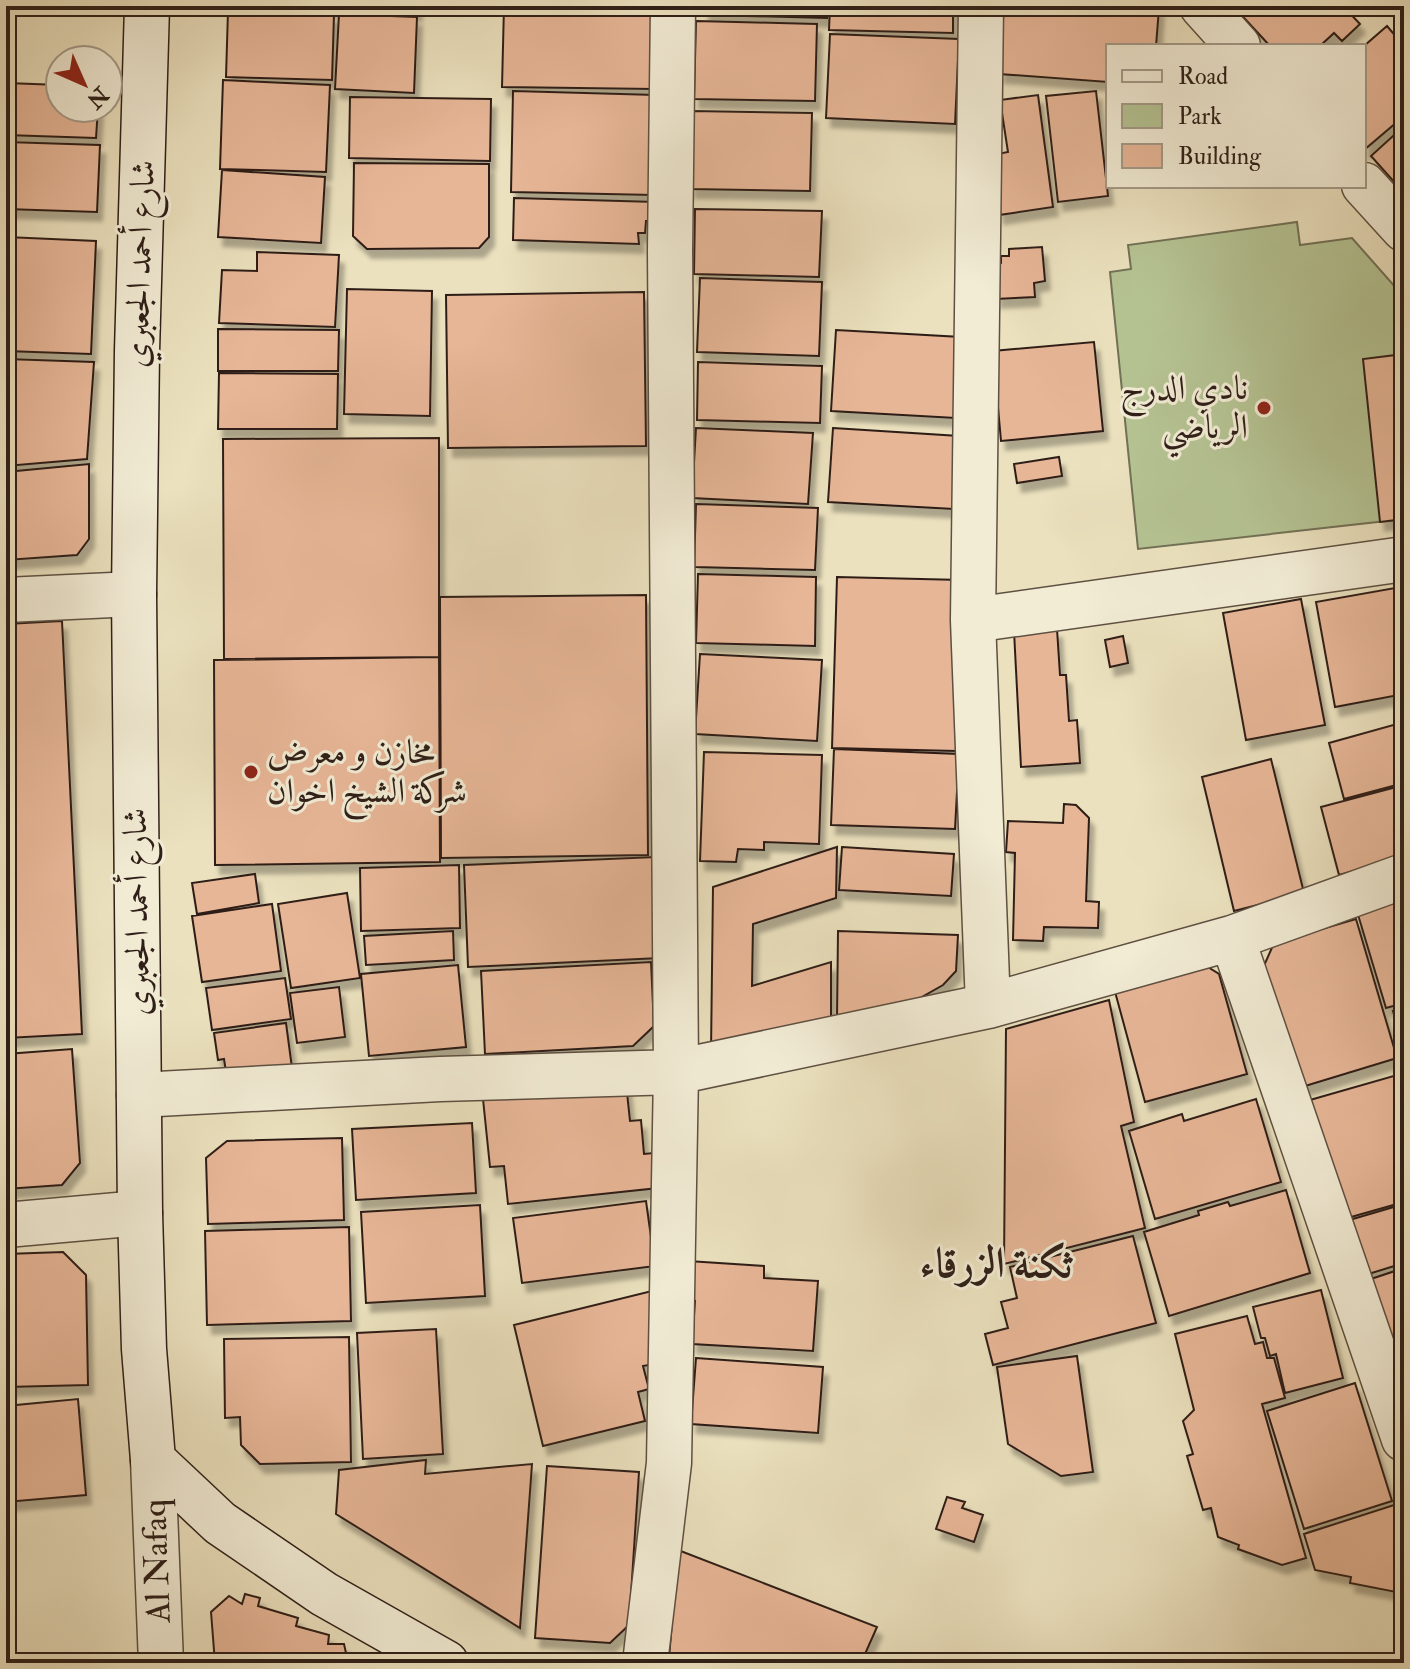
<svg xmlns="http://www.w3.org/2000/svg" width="1410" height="1669" font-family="'IM FELL Double Pica',Amiri,serif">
<defs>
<filter id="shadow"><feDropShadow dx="5" dy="9" stdDeviation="2" flood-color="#0004"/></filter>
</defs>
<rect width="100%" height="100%" fill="#ebe1be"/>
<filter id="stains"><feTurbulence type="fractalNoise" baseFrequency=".0025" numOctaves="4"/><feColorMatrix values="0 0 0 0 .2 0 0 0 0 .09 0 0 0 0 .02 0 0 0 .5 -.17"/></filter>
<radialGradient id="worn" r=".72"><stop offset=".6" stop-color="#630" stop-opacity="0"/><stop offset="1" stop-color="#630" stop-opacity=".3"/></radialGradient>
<path fill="#b5c393" stroke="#727156" stroke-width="2" d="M1297,222L1300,245L1352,238L1404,297V519L1138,549L1110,272L1131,269L1128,245Z"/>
<path fill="#e7b697" stroke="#2f1f18" stroke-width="2" filter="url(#shadow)" d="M260,6H417V12Z
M504,6H657L655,89L502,87Z
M704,6H827V18L704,15Z
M830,6H953V33L829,30Z
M1004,6H1133L1159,8L1156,46H1108V82L999,74Z
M1233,6H1343L1360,24L1342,41L1334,33L1320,46H1270Z
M228,11L334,14L332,80L226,77Z
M339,14L417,17L414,93L335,89Z
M696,21L817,24L815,101L694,99Z
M1387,26L1404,46V116L1364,150V46Z
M830,34L959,39L955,124L826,118Z
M223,80L330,85L326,172L220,169Z
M6,83L60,85V108H98L96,138L6,135Z
M513,91L656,95L654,195L511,192Z
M1096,91L1108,196L1058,202L1046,96Z
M1038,95L1053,207L999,215L992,155L1008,152L1000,100Z
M350,97L491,99L490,161L349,158Z
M691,111L812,113L810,191L690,189Z
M1404,126V193L1371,156Z
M6,142L100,145L97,212L6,209Z
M354,163L489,164V237L479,248L367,249L353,236Z
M222,170L325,177L321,243L218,237Z
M514,198L656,202V221H646L645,233H638L639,244L513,240Z
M695,209L822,211L819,277L694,274Z
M6,237L96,241L91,354L6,351Z
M1042,247L1045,281L1034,283L1035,297L996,299L994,264L1001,263V256H1009V249Z
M257,252L339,255L335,327L219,323L222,270L257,271Z
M700,278L822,282L819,356L697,352Z
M347,289L432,291L430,416L344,414Z
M644,292L646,446L448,448L446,295Z
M218,329L339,330L338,371H218Z
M836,330L961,337L956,418L831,411Z
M1094,342L1103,431L1001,441L993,351Z
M1404,354V519L1380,522L1363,359Z
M6,359L94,362L87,459L6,466Z
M698,362L822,366L820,423L697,420Z
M219,373L338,374L337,429H218Z
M696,428L813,433L808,504L692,498Z
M833,428L959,436L954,509L828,502Z
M439,438V657L224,659L223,439Z
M1059,457L1062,476L1017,483L1014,464Z
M89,464V539L77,555L6,560V472Z
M696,504L818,508L815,570L694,567Z
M698,574L816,577L815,646L696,643Z
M837,577L962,580L957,751L832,748Z
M1395,588L1404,598V694L1335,707L1316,602Z
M646,595L648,855L441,858L440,597Z
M1301,599L1325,725L1246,740L1223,613Z
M62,621L82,1034L6,1038V624Z
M1057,629L1060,675H1066L1069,721L1077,720L1080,763L1021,767L1014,631Z
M1123,636L1128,663L1110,667L1105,640Z
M700,654L822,660L817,741L695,734Z
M439,657L440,862L215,865L214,660Z
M1404,722V783L1344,799L1329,743Z
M834,749L959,754L955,829L831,825Z
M704,752L822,755L819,844L764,842V850L738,849L736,862L700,861Z
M1271,759L1304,893L1234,911L1202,777Z
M1404,785V857L1339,875L1321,807Z
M1064,804L1076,805L1089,818L1086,901L1099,902L1098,928L1044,927L1043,941L1013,940L1015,853L1006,852L1008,821L1063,823Z
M837,847L836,898L753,924L752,986L831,962V1020L711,1051L713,887Z
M842,847L954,854L951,896L839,890Z
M656,857L660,958L468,967L464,865Z
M459,865L460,928L361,931L360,868Z
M255,874L259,903L197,914L192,883Z
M1404,882V1003L1386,1008L1353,898Z
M347,893L360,978L291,988L278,904Z
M272,904L281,971L202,982L192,916Z
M1356,919L1397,1058L1292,1090L1259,977L1274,943Z
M453,931L454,960L366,965L364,936Z
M838,931L958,935L956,971L943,985L920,998L837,1018Z
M651,962L654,1026L633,1046L485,1054L481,971Z
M1203,964L1219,974L1247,1074L1145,1102L1114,988Z
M458,965L466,1047L369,1056L361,974Z
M285,978L291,1019L212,1030L206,988Z
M339,987L345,1037L297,1043L290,993Z
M1109,1000L1134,1122L1121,1126L1145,1228L1004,1264L1006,1029Z
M1404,1008V1047L1393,1011Z
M286,1023L292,1068L227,1078L224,1059L218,1060L214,1033Z
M72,1049L80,1163L62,1185L6,1189V1054Z
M1404,1073V1202L1344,1219L1310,1100Z
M626,1083L630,1121L641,1120L644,1154L654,1153L658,1188L508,1204L504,1166L490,1167L483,1099Z
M1256,1099L1281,1182L1155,1219L1129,1131L1182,1114L1184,1121Z
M472,1123L476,1193L356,1200L352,1129Z
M342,1138L344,1220L208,1224L206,1158L227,1141Z
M1286,1190L1310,1273L1169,1316L1144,1232L1199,1215L1198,1211L1228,1202L1230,1206Z
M646,1201L655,1266L522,1283L513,1218Z
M1404,1204V1263L1362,1276L1346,1221Z
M480,1205L485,1296L366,1303L361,1212Z
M349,1227L351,1321L207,1325L205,1231Z
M1133,1236L1156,1323L993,1365L985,1334L1008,1328L1001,1302L1017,1298L1010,1267Z
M63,1252L86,1275L88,1385L6,1387V1254Z
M688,1261L764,1266V1278L818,1281L813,1351L692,1344L695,1301L686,1300Z
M1404,1268V1335L1386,1342L1365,1281Z
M660,1289L654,1364L643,1366L649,1389L638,1392L645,1421L543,1446L514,1325Z
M1321,1290L1343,1378L1285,1393L1276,1354L1270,1356L1265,1338H1261L1253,1307Z
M1247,1316L1255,1344L1263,1342L1267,1358H1274L1285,1398L1262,1404L1306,1558L1282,1565L1238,1549L1239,1545L1218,1537L1211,1508L1203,1510L1187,1456L1193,1454L1183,1421L1194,1410L1175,1334Z
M436,1329L443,1454L363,1459L357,1333Z
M349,1337L351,1462L260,1464L241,1445L240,1417L225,1418L224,1339Z
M1077,1356L1093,1472L1061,1476L1008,1444L997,1367Z
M696,1358L823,1367L818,1433L691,1424Z
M1355,1383L1392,1501L1304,1529L1267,1411Z
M78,1399L86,1495L6,1502V1406Z
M426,1460L425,1474L532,1464L520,1628L336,1514L339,1470Z
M547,1466L639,1472L629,1625L610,1643L535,1638Z
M947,1497L965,1502L962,1508L983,1515L974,1542L936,1529Z
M1394,1505L1404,1538V1583L1396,1592L1350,1583L1351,1577L1315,1570L1304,1534Z
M678,1550L877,1627L861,1663H683L669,1658Z
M245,1594L260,1598L258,1606L298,1618L296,1626L329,1635L328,1644H344L346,1653L365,1657V1663H215L211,1612L229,1596L242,1604Z"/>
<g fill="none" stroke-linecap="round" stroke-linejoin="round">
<defs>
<path id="street" d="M981,6L973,620L988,1006
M1202,6L1238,46
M1364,185L1404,229
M6,600L134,594
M973,620L1404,559
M1232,938L1404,1439
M139,1095L440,1079L676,1072L988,1006L1232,938L1404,876
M6,1225L140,1213
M153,1460L161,1663
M645,1663L669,1463L676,1072L670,250L673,6"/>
<path id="secondary" d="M147,6L137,351L134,594L140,1213L144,1349L153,1460L220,1523L324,1594L446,1663"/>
</defs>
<use href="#street" stroke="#5e5042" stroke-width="47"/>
<use href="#secondary" stroke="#2f1f18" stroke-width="47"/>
<use href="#street" stroke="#f2ecd5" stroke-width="44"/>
<use href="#secondary" stroke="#f2ecd5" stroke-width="44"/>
</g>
<g fill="#8f2418" stroke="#f2ecd5" stroke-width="3">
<circle cx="1264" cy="408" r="8"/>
<circle cx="251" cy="772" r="8"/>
</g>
<g text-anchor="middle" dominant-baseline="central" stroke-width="6" stroke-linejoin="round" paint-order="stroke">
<g font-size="34" fill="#2f1f18" stroke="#f2ecd5">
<text transform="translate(140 264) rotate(-88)">شارع أحمد الجعبري</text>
<text transform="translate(137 912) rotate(-91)">شارع أحمد الجعبري</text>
<text transform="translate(157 1561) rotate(-92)">Al Nafaq</text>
</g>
<g font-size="34" fill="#2f1f18" stroke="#f2ecd5" text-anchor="end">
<text x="1248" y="388">نادي الدرج<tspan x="1248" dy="39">الرياضي</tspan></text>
<text x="267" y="752" text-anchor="start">مخازن و معرض<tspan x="267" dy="39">شركة الشيخ اخوان</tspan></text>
</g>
<g font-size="42" font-weight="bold" fill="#2f1f18" stroke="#f2ecd5">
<text x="996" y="1264">ثكنة الزرقاء</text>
</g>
</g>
<rect width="1410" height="1669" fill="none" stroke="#ebe1be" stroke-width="32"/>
<rect x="8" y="8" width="1394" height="1653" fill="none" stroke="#2f1f18" stroke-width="4"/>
<rect x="16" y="16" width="1378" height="1637" fill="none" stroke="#2f1f18" stroke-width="2"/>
<rect x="1106" y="44" width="260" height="144" fill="#f2ecd5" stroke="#a49a89" stroke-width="2"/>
<rect x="1122" y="70" width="40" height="12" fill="#f2ecd5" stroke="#a49a89" stroke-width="2"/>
<text x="1178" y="84" font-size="24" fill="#2f1f18">Road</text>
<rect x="1122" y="104" width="40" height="24" fill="#b5c393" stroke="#a49a89" stroke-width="2"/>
<text x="1178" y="124" font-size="24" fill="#2f1f18">Park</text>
<rect x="1122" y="144" width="40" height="24" fill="#e7b697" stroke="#a49a89" stroke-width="2"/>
<text x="1178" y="164" font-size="24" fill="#2f1f18">Building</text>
<g transform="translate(84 84) rotate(135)"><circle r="38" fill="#f2ecd5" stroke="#a49a89" stroke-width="2"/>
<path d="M0-6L14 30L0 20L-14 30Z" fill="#8f2418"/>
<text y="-12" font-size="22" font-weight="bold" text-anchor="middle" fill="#2f1f18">N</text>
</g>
<rect width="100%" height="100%" filter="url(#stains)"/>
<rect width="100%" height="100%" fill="url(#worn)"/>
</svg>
